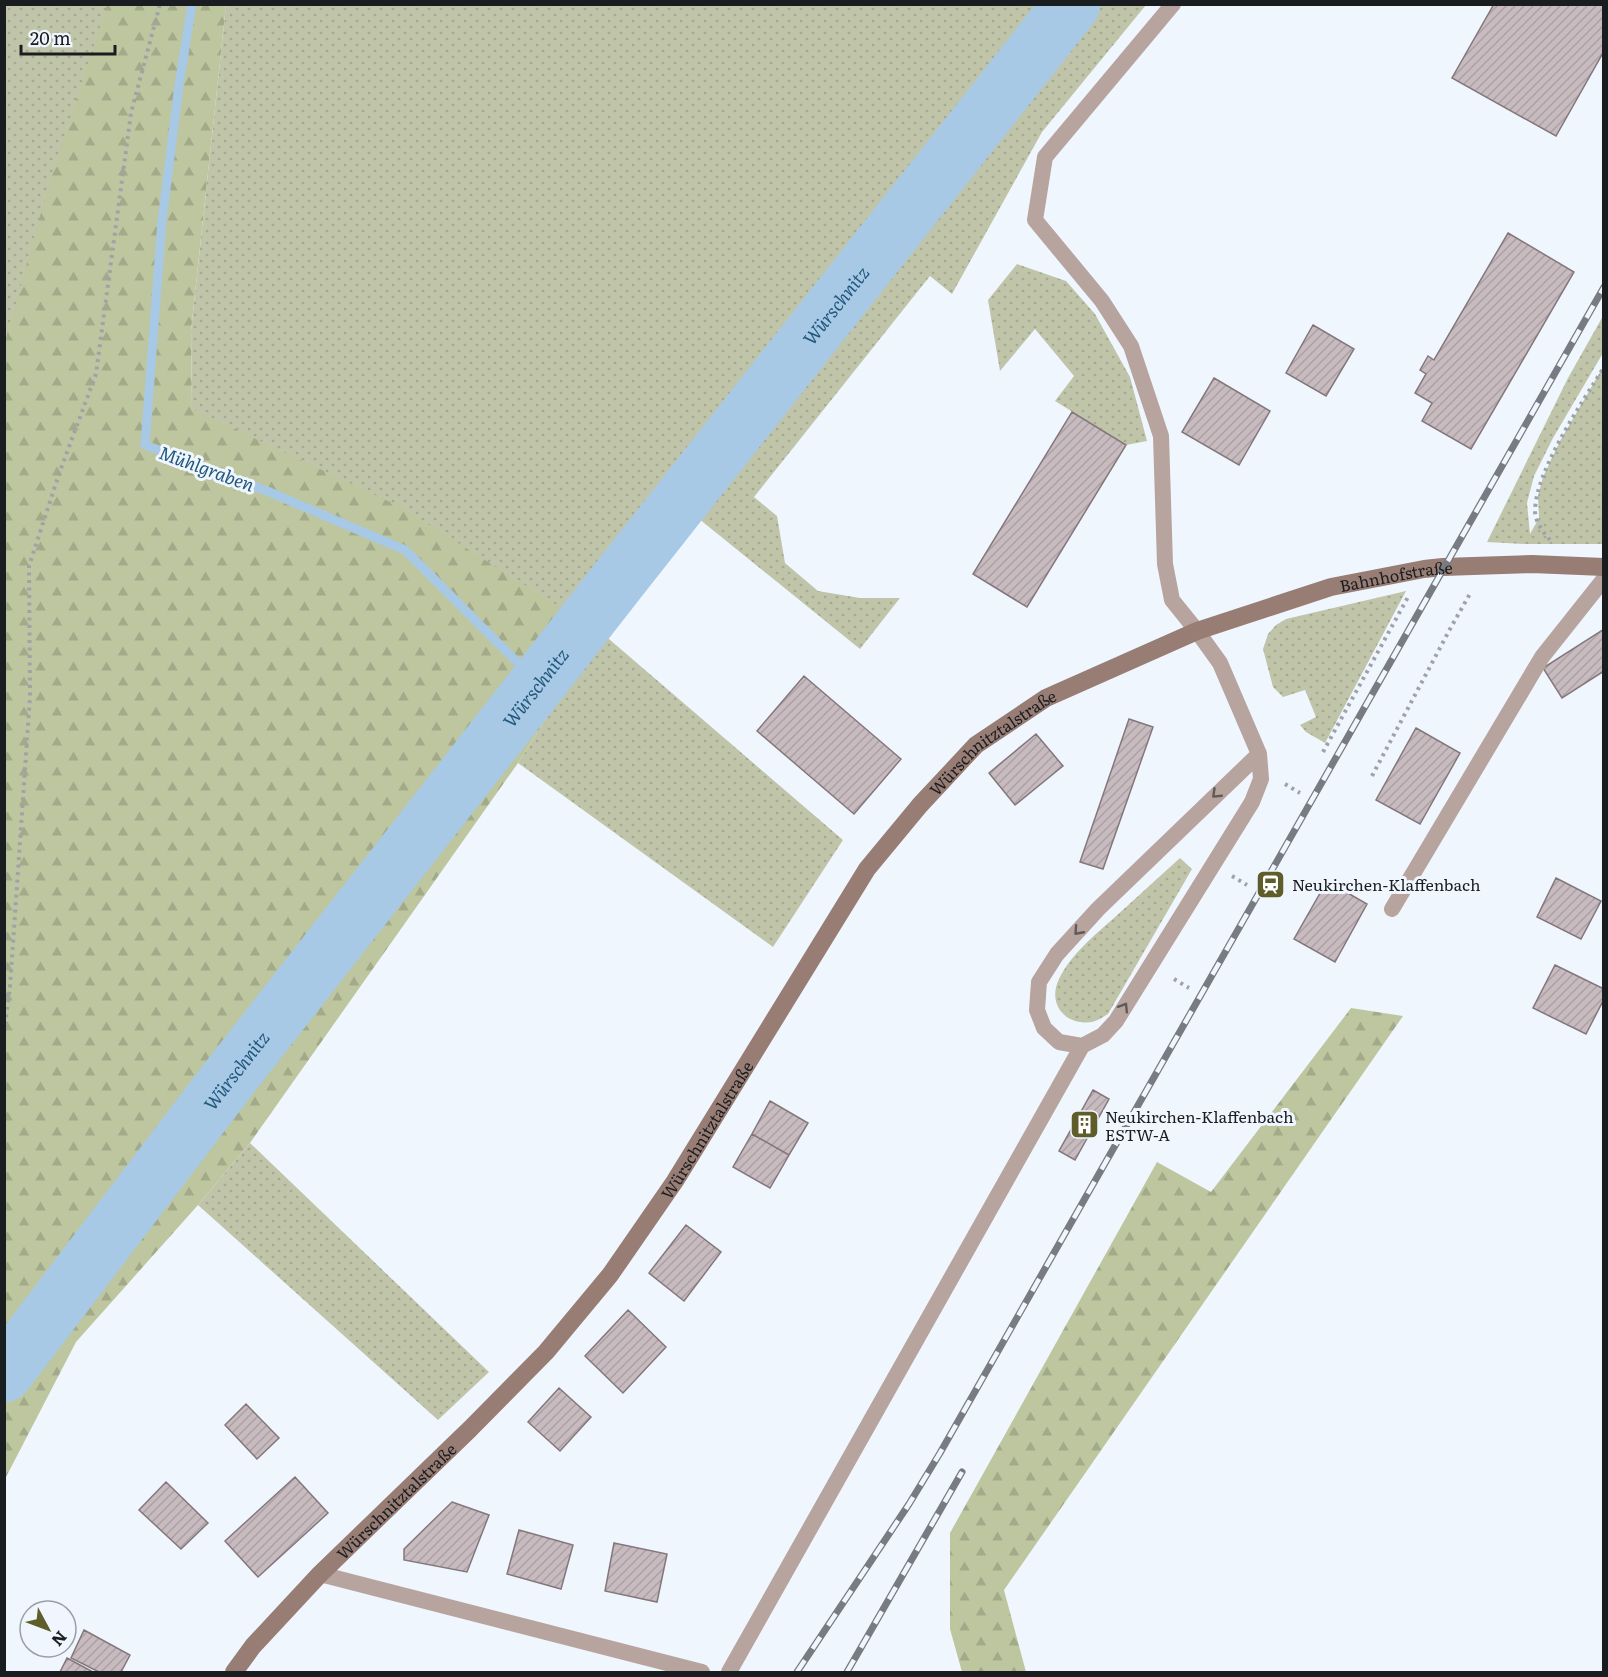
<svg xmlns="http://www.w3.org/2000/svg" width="1608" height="1677" font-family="Literata,serif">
<defs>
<pattern id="grass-dots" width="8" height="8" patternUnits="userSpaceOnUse" patternTransform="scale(1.5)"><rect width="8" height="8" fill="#c0c5aa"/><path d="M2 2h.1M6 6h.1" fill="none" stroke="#a4a992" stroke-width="1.8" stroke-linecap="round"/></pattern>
<pattern id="forest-firs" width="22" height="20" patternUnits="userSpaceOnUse" patternTransform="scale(1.5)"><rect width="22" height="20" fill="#bec69f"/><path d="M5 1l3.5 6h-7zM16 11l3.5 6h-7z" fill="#a3aa89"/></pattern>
<pattern id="building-hatch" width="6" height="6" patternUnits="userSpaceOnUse" patternTransform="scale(1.5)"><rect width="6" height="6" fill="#c8bbbf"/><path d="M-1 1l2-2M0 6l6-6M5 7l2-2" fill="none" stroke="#aba0a4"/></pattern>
</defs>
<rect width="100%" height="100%" fill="#f0f6fe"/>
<path fill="url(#grass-dots)" d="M5,5H124L5,508Z
M226,5H1146L1042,132L952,294L930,276L754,497L777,516L785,563L818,591L860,598H900L860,649L693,514L602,633L843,840L773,947L518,763L601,633L192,409L191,331Z
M1017,264L1066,281L1095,314L1130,377L1147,441L1126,445L1055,401L1074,376L1035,329L1000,371L988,300Z
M1603,316V353L1553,438L1534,476L1527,503L1530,534L1539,518L1538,496L1543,477L1560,441L1603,367V544H1524L1487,542L1568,378Z
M1406,591L1325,743L1306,732L1300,725L1316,717L1305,690L1283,697L1273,687L1263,649L1268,634L1276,625L1286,619Z
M1180,858L1192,869L1108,1014C1103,1017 1097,1021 1092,1022C1065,1026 1047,1004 1059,979C1071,954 1095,935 1115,917C1137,897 1158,878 1180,858Z
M250,1143L489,1372L438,1420L198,1205Z"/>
<path fill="url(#forest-firs)" d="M107,5H226L191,331L192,409L401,507L601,633L518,763L250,1143L198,1205L76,1342L5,1479V342L49,184Z
M1351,1008L1403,1016L1004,1590L1026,1672H962L950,1629V1533L1157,1162L1211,1192Z"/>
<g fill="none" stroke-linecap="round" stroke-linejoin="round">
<path stroke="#a7c9e5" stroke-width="9" d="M192,4L179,85L162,221L145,445L267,491L405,550L538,683"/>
<path stroke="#a7c9e5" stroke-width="57" id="s1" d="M4,1374L223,1086L620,578L1072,4"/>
</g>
<path fill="url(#building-hatch)" stroke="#83777b" stroke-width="1.5" d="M1494,4H1604V51L1556,136L1452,78Z
M1508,233L1574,272L1471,449L1422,421L1432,403L1415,393L1426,374L1420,370L1428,356L1434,360Z
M1313,325L1354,349L1326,396L1286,373Z
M1214,378L1270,411L1239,465L1182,432Z
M1072,412L1126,445L1027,607L973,574Z
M1604,629V671L1562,698L1543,668Z
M804,676L901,759L854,814L757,731Z
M1129,719L1153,727L1103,869L1080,862Z
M1416,728L1460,753L1420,824L1376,800Z
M1036,734L1063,766L1015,805L989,773Z
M1556,878L1601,901L1581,939L1537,917Z
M1327,881L1367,904L1335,962L1294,939Z
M1555,965L1604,989V999L1586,1034L1533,1008Z
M1093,1090L1109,1099L1075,1160L1059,1151Z
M770,1101L808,1123L789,1155L752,1134Z
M752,1134L789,1155L770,1188L733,1167Z
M686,1225L721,1252L684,1301L649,1273Z
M628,1310L666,1347L623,1393L585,1356Z
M559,1388L591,1417L560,1451L528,1422Z
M246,1404L279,1438L257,1459L225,1425Z
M295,1477L328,1513L258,1577L225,1541Z
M166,1482L208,1523L181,1549L139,1510Z
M452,1502L489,1515L467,1572L404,1560V1549Z
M519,1530L573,1545L561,1589L507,1574Z
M614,1543L667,1554L657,1602L605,1591Z
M84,1630L130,1655L121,1672H99L71,1658Z
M67,1658L93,1672H60Z"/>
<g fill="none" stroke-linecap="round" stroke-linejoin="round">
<path stroke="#9ea3a9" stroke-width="4" stroke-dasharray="3 4.5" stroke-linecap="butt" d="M1550,540C1543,532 1536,523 1535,512C1535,471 1582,403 1604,367
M1323,752L1408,597
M1372,776L1450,629L1471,592
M1285,784L1300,793
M1232,876L1247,885
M1174,979L1189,988
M4,1032L10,987L30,697L29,566L60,471L96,374L131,113L160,4"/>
<path stroke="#b7a49e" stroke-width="16" d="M1392,909L1542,657L1604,579
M1082,1046L1059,1042L1044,1028L1037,1010L1039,982L1057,954L1098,909L1259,754
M320,1574L702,1672
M729,1672L1082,1046L1103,1035L1116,1021L1252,802L1261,779L1259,754L1220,663L1197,631L1172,600L1165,564L1161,436L1131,346L1102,301L1035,220L1045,157L1173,4"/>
<path stroke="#987d75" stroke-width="18" id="s2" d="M234,1672L253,1646L320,1574L470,1429L546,1352L610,1275L675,1181L867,869L920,805L976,745L1046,698L1197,631L1331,587L1424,569L1443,567L1532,564L1604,567"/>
<defs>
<path id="rail" d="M797,1672L909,1504L940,1453L1604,287
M847,1672L962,1472"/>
</defs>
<use href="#rail" stroke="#787c82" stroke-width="7"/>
<use href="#rail" stroke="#f0f6fe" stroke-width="4.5" stroke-dasharray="14" stroke-linecap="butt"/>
</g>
<defs><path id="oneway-chevron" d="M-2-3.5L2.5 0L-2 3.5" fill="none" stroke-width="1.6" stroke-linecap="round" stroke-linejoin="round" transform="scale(1.5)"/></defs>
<g stroke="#615a59">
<use href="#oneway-chevron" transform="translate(1216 794) rotate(136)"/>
<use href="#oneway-chevron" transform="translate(1078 931) rotate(132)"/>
<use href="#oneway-chevron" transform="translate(1124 1007) rotate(-58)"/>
</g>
<defs>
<symbol id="station-square" viewBox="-11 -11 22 22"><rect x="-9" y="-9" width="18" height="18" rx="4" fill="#5f5d2a" stroke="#f0f6fe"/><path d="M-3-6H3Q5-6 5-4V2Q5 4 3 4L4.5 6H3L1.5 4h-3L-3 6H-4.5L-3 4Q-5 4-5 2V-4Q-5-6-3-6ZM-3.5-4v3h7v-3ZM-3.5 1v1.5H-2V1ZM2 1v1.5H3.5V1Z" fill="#fff"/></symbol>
<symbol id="building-square" viewBox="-11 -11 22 22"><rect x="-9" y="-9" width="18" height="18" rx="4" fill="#5f5d2a" stroke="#f0f6fe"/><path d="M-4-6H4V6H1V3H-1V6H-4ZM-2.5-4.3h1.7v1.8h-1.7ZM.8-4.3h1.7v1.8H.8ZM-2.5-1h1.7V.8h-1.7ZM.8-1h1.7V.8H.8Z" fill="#fff"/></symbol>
</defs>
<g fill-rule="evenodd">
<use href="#station-square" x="1254" y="868" width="33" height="33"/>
<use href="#building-square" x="1068" y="1108" width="33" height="33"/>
</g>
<g text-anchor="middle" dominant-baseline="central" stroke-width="6" stroke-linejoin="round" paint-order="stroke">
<g font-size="16" fill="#1a1d20" stroke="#f0f6fe">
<text stroke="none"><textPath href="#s2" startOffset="1650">Bahnhofstraße</textPath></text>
<text stroke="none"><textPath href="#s2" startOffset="1208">Würschnitztalstraße</textPath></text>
<text stroke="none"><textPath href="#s2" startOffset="722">Würschnitztalstraße</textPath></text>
<text stroke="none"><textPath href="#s2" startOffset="236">Würschnitztalstraße</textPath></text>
</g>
<g font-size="16" fill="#1a1d20" stroke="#f0f6fe" text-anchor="start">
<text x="1292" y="884">Neukirchen-Klaffenbach</text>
<text x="1105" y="1116">Neukirchen-Klaffenbach<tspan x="1105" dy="18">ESTW-A</tspan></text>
</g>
<g font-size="18" font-style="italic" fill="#22577d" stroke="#f0f6fe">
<text stroke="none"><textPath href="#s1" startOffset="1354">Würschnitz</textPath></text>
<text transform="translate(207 468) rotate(20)">Mühlgraben</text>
<text stroke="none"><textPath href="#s1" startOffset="868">Würschnitz</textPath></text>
<text stroke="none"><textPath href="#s1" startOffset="382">Würschnitz</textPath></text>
</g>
</g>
<rect width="1608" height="1677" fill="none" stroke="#1a1d20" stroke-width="12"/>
<g transform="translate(48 1629) rotate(131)"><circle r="28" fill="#f0f6fe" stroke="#9a9fa5" stroke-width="1.5"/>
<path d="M0-4.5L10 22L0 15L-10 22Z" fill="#5f5d2a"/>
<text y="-9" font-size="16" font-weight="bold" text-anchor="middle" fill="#1a1d20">N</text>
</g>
<path d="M21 45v9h94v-9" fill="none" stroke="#1a1d20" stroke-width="3"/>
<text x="30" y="45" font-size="18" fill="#1a1d20" stroke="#f0f6fe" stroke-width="4.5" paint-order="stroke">20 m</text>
</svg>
